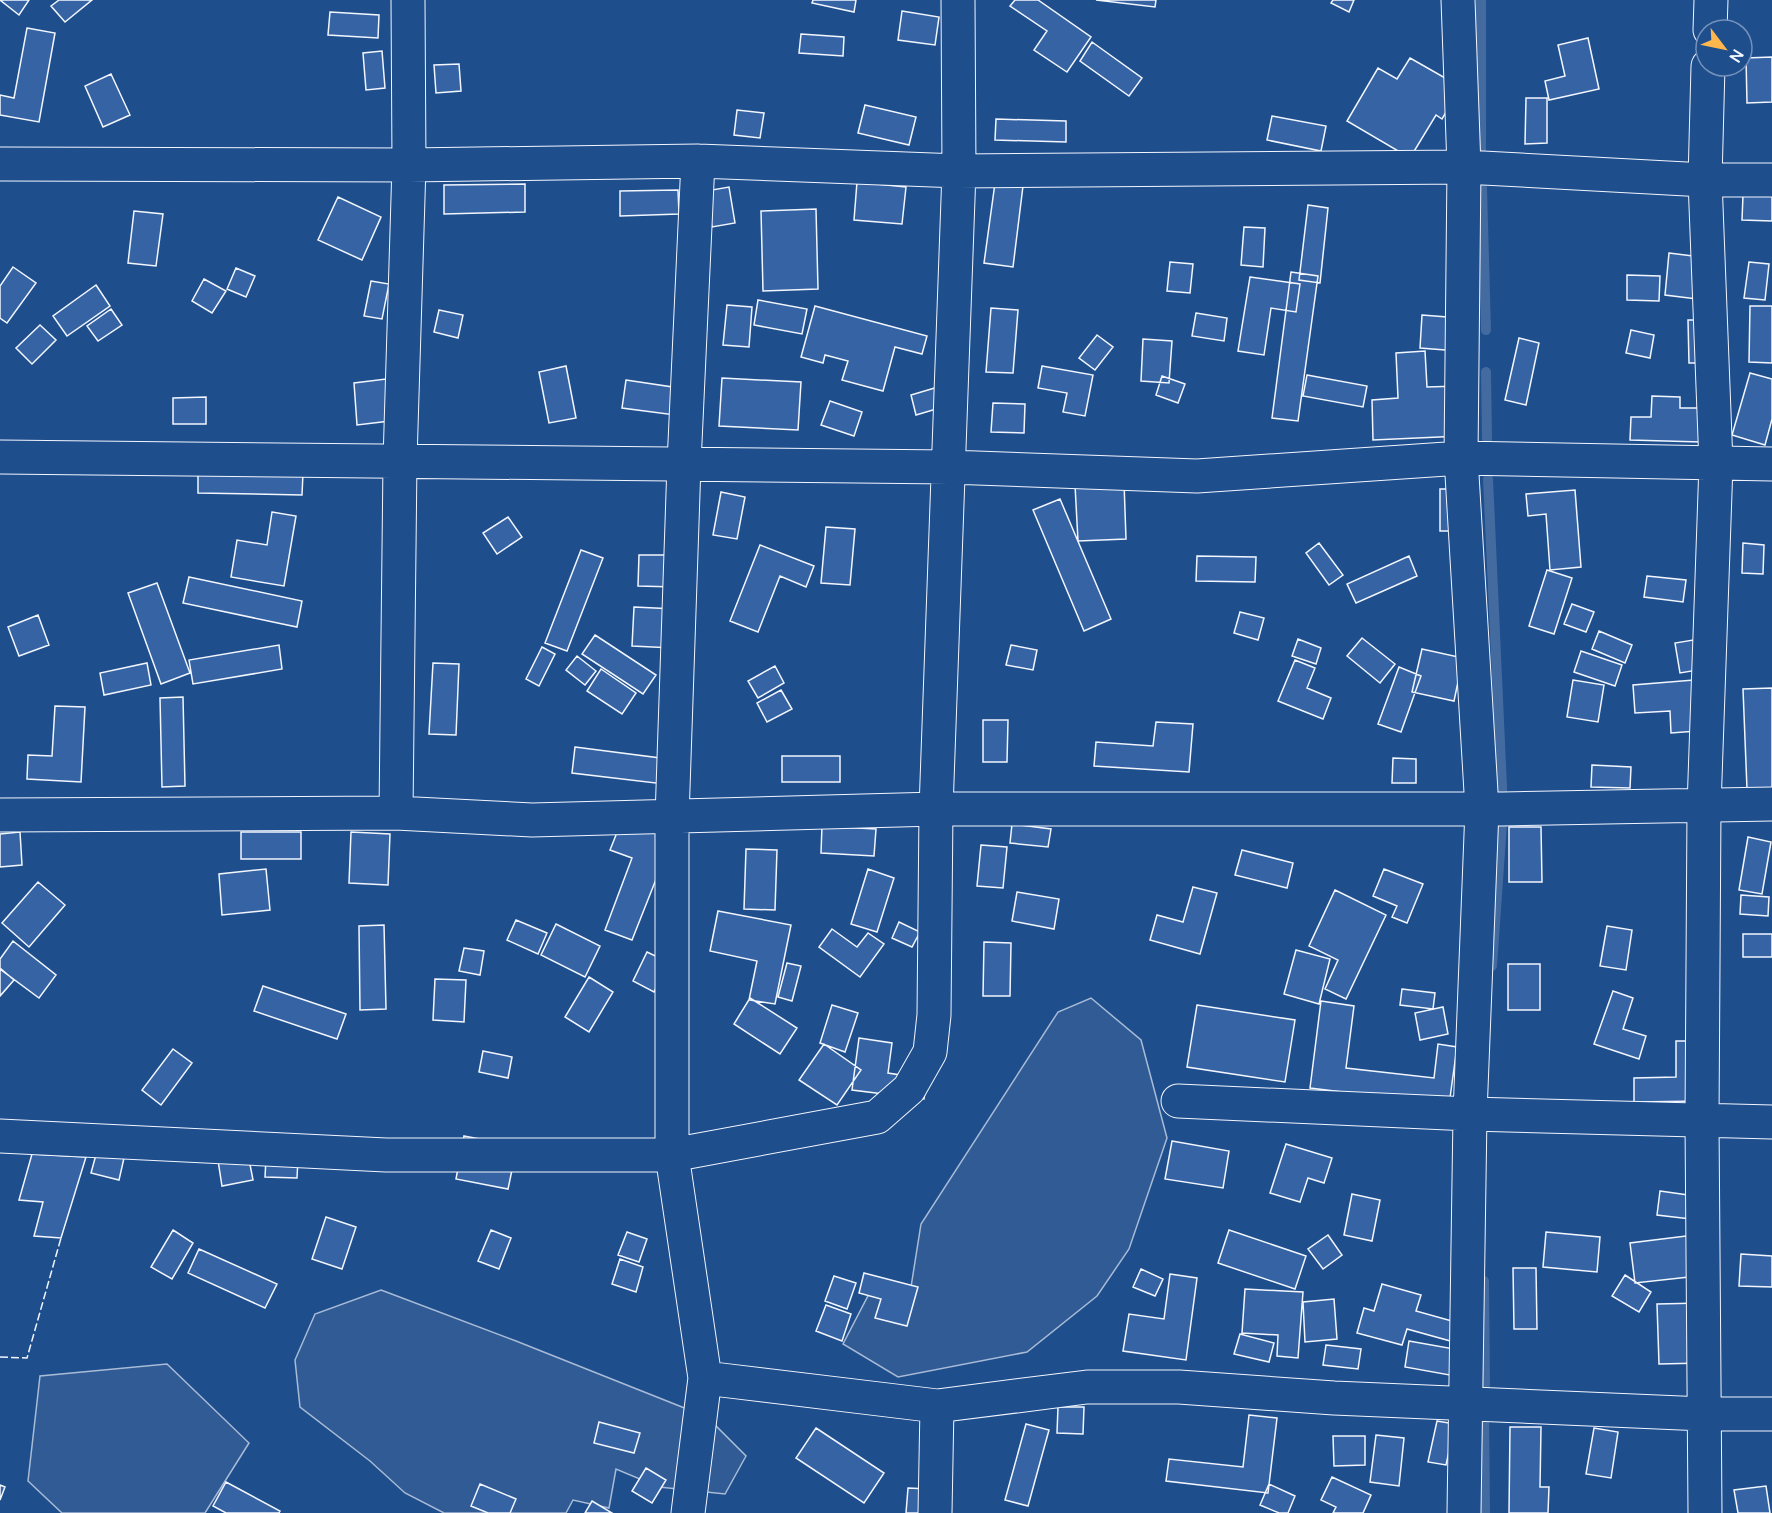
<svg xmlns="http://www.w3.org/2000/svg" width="1772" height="1513" font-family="Manrope,sans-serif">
<rect width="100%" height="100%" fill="#1f4e8c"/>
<path fill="#305b95" stroke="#a8bbd7" stroke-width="1.5" d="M1091,998L1141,1040L1167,1138L1129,1249L1097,1296L1027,1352L898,1377L843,1344L870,1292L911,1287L921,1224L1058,1012Z
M381,1290L516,1341L707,1417L746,1456L725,1494L659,1487L616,1469L609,1508L573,1500L566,1513H444L405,1493L370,1461L300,1407L295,1360L315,1314Z
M167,1364L249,1443L205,1513H62L28,1481L40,1376Z"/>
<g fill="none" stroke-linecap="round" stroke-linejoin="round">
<path stroke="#446ba0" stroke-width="10" d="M1481,0V155
M1482,188L1486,330
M1486,372L1487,439
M1488,479L1503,809L1492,966
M1484,1281L1485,1386
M1484,1409L1485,1513"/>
</g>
<path fill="#3563a3" stroke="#f2f6ff" stroke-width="1.5" d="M0,0H29L19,15Z
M59,0H92L65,22L51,6Z
M813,0H856L854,12L812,3Z
M1015,0H1038L1091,37L1067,72L1034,50L1047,31L1010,6Z
M1096,0H1156L1155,7Z
M1333,0H1354L1349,12L1331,3Z
M902,11L939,17L935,45L898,40Z
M330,12L379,15L378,38L328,35Z
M27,28L55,33L39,122L0,115V95L14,98Z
M801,34L844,37L843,56L799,53Z
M1588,38L1599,89L1549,100L1545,81L1565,76L1558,45Z
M1092,42L1142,78L1129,96L1080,61Z
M382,51L385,88L366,90L363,53Z
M1772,57V102L1747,103L1746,58Z
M1410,58L1461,87L1442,119L1436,115L1410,158L1347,121L1378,68L1397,79Z
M459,64L461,91L436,93L434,65Z
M111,74L130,115L103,127L85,86Z
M1526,98H1547V143L1525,144Z
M865,105L916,117L909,145L858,133Z
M737,110L764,113L760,138L734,135Z
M1272,116L1326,126L1321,151L1267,140Z
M996,119L1066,121V142L995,140Z
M857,182L906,187L902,224L854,220Z
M995,183L1023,186L1013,267L984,263Z
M525,184V212L444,214V185Z
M729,187L735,223L712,227L706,191Z
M678,190L679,214L620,216V191Z
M1743,195H1772V221L1742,220Z
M338,197L381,217L362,260L318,240Z
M1308,205L1328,208L1320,283L1299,280Z
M816,209L818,289L763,291L761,211Z
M134,211L163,214L156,266L128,263Z
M1244,227L1265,228L1263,267L1241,265Z
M1669,253L1709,258L1705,300L1665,295Z
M1170,262L1193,264L1190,293L1167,291Z
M1749,262L1769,264L1765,300L1744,298Z
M13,267L36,283L7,323L0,318V286Z
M236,268L255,276L246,297L227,289Z
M1291,272L1318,276L1298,421L1272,418Z
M1627,275L1660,276L1659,301L1627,300Z
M1250,277L1300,284L1296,312L1271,308L1264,355L1238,351Z
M204,279L226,291L212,313L192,301Z
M371,281L389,284L382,319L364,316Z
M96,285L110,306L67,336L53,316Z
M758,300L807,309L802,334L754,325Z
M727,305L752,307L749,347L723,345Z
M815,306L927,336L922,354L895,347L883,391L842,380L848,361L825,355L823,363L801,357Z
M1750,306H1772V363L1749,362Z
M991,308L1018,310L1013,373L986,372Z
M111,309L122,325L98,341L87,326Z
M439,310L463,315L458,338L434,332Z
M1196,313L1227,318L1224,341L1192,336Z
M1422,315L1460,318L1458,351L1420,348Z
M1688,320H1713V363H1689Z
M40,325L56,340L32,364L16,348Z
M1631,330L1654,335L1650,358L1626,353Z
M1097,335L1113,347L1095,370L1079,358Z
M1519,338L1539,343L1526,405L1505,400Z
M1143,339L1172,341L1169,383L1141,381Z
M1425,351L1427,387L1459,386L1461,436L1373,440L1372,400L1398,398L1396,353Z
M566,366L576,418L549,423L539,372Z
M1042,366L1093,375L1085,416L1063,412L1067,393L1038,388Z
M1750,373L1772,379V419L1765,445L1732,435Z
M1307,375L1367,386L1363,407L1303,396Z
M1162,376L1185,384L1178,403L1156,395Z
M722,378L801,382L798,430L719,426Z
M386,379L390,421L357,425L354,383Z
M626,380L679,388L675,415L622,408Z
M938,387L943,407L916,415L911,395Z
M1652,396L1680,397V408H1702L1701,442L1630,440L1631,417H1651Z
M206,397V424H173V398Z
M830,401L862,412L854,436L821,425Z
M993,403L1025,404L1024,433L991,432Z
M198,471L303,473L302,495L198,493Z
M1124,482L1126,539L1078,541L1075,485Z
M1440,489H1463V531H1440Z
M1575,490L1581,567L1550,570L1546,514L1528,516L1526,494Z
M721,492L745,497L737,539L713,535Z
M1060,499L1111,619L1084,631L1033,510Z
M272,512L296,516L284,586L231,577L237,540L267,545Z
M508,517L522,537L497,554L483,533Z
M826,527L855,529L850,585L821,583Z
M1319,543L1343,575L1329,585L1306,553Z
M1743,543L1764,545L1763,574L1742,573Z
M760,545L814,566L806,587L780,576L758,632L730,621Z
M581,550L603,558L567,651L545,643Z
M639,555H675V587L638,586Z
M1197,556L1256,557L1255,582L1196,581Z
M1409,556L1417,576L1356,603L1347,584Z
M1547,570L1572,578L1554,634L1529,626Z
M1647,576L1686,580L1683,602L1644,597Z
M189,577L302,601L297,627L183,603Z
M157,583L190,673L161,684L128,593Z
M1572,604L1594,612L1586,632L1564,624Z
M634,607L675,609L673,648L632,646Z
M1240,612L1264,618L1258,640L1234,633Z
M38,615L49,645L19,656L8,627Z
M1599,631L1632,645L1625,663L1592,649Z
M595,635L656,675L643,694L582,654Z
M1362,638L1395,664L1380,683L1347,656Z
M1705,638L1710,668L1680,673L1675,643Z
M1298,639L1321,648L1316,664L1292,656Z
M279,645L282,669L193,684L189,660Z
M1011,645L1037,650L1033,670L1006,665Z
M542,647L555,654L539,686L526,679Z
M1422,649L1463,658L1454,701L1412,692Z
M1581,651L1622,665L1615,686L1574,672Z
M577,656L596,671L585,685L566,670Z
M1295,660L1315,668L1307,688L1331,698L1323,719L1278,701Z
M147,663L151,685L104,695L100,673Z
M433,663L459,664L456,735L429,734Z
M775,666L784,683L758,698L748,681Z
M1399,667L1421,676L1401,732L1378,724Z
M601,669L636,693L622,714L587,691Z
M1706,679L1710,730L1671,733L1670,711L1635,713L1633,685Z
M1573,680L1604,685L1598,722L1567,717Z
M1772,688V788L1747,789L1743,689Z
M781,690L792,709L767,722L757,703Z
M183,697L185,786L162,787L160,698Z
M55,706L85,707L81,782L27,779L28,755L52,756Z
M983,720H1008L1007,762H983Z
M1156,722L1193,724L1189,772L1094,766L1096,742L1153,746Z
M575,747L668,759L664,784L572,773Z
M782,756H840V782H782Z
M1393,758L1416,759V783H1392Z
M1592,765L1631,767L1630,788L1591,787Z
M622,820L672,839L632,940L605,930L632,858L610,850Z
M1012,824L1051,829L1048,847L1010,843Z
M822,826L876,829L874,856L821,853Z
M1509,827H1541L1542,882H1509Z
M20,832L22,865L0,867V834Z
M241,832H301V859H241Z
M351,832L390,834L388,885L349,883Z
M1748,837L1771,842L1762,894L1739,890Z
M981,845L1007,847L1003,888L977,886Z
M746,849L777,850L775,910L744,909Z
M1242,850L1293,863L1287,888L1235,875Z
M266,869L270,910L222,915L219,874Z
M868,869L894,878L877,932L851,924Z
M1384,869L1423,884L1407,923L1392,917L1397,906L1373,896Z
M38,882L65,905L29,947L2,923Z
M1193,887L1217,893L1200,954L1150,940L1157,915L1183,922Z
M1335,890L1386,915L1346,999L1325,989L1338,960L1309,946Z
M1017,892L1059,899L1054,929L1012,921Z
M1741,895L1769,897L1768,916L1740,914Z
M718,911L791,925L775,1004L749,1000L757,961L710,951Z
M516,920L547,933L538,954L507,940Z
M899,922L920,932L912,947L892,938Z
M556,924L600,946L585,977L541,955Z
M384,925L386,1009L360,1010L359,926Z
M1607,926L1632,930L1626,970L1600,966Z
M832,929L857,947L868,933L884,944L860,977L819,947Z
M1743,934H1772V957H1743Z
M13,941L56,975L39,998L0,969V959Z
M984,942L1011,943L1010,996H983Z
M464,948L484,951L480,975L459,971Z
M1296,950L1330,959L1319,1004L1284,994Z
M647,952L668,962L654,992L633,981Z
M787,963L801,966L792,1001L778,997Z
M1508,964H1540V1010H1508Z
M0,968L14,980L0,996Z
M589,977L613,992L589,1032L565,1017Z
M435,979L466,980L464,1022L433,1020Z
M263,986L346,1014L337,1039L254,1011Z
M1402,989L1435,993L1433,1009L1400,1005Z
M1613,991L1633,998L1623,1029L1646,1036L1639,1059L1594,1044Z
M750,998L797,1028L780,1054L734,1024Z
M1321,1001L1354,1006L1346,1068L1434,1078L1438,1044L1457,1047L1449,1105L1310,1088Z
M832,1005L858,1013L845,1052L820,1043Z
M1197,1005L1295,1020L1285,1082L1187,1067Z
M1443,1007L1448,1034L1420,1040L1415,1013Z
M859,1038L892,1043L888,1073L927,1079L924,1099L852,1090Z
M1676,1041H1703V1101L1634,1102V1078L1676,1077Z
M824,1044L861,1070L837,1105L799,1080Z
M173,1049L192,1063L161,1105L142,1090Z
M483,1051L512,1057L508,1078L479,1072Z
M464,1136L517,1146L508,1189L456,1179Z
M1172,1141L1229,1151L1223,1188L1165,1179Z
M1286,1144L1332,1158L1324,1183L1308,1178L1300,1202L1270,1193Z
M247,1149L253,1180L222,1186L217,1154Z
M97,1151L124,1158L119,1180L91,1173Z
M32,1154L86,1157L61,1238L34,1236L43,1202L19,1200Z
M266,1159H298L297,1178L265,1177Z
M1660,1191L1702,1197L1699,1220L1657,1215Z
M1352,1194L1380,1200L1372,1241L1344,1235Z
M326,1217L356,1227L342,1269L312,1259Z
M173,1230L193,1243L172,1279L151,1267Z
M491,1230L511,1238L499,1269L478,1261Z
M1229,1230L1306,1256L1295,1289L1218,1263Z
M627,1232L647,1239L639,1262L618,1255Z
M1546,1232L1600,1237L1597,1272L1543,1267Z
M1702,1234L1707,1275L1635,1283L1630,1243Z
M1328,1235L1342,1255L1323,1269L1308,1249Z
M199,1249L277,1284L265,1308L188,1273Z
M1741,1254L1772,1256V1287L1739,1286Z
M620,1259L643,1267L636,1292L612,1284Z
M1513,1268H1536L1537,1329H1514Z
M1141,1269L1163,1279L1155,1296L1133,1287Z
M864,1273L918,1287L907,1326L875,1318L881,1299L859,1293Z
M1170,1274L1197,1278L1186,1360L1123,1351L1129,1314L1164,1319Z
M1625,1275L1651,1292L1639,1312L1612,1296Z
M834,1276L856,1283L847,1309L825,1301Z
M1382,1284L1421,1295L1416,1311L1459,1323L1454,1342L1407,1329L1402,1345L1357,1333L1364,1308L1374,1311Z
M1245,1289L1303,1292L1298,1358L1277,1356L1278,1335L1242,1333Z
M1334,1299L1337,1339L1305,1342L1303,1302Z
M1701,1303L1702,1363L1659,1364L1657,1304Z
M826,1305L851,1314L842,1341L816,1331Z
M1240,1334L1274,1343L1269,1362L1234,1354Z
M1409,1341L1460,1350L1455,1376L1405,1367Z
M1326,1345L1361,1349L1358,1369L1323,1365Z
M1058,1407H1084L1083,1434L1057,1433Z
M1249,1415L1277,1418L1268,1493L1166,1481L1169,1459L1243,1467Z
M1437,1421L1455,1424L1446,1465L1428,1462Z
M599,1422L640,1433L634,1453L594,1443Z
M1026,1424L1049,1430L1028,1506L1005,1500Z
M1510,1427H1541L1540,1487H1549L1548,1513H1509Z
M816,1428L884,1473L864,1503L796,1458Z
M1594,1428L1618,1432L1611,1478L1586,1474Z
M1376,1435L1404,1438L1399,1486L1370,1482Z
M1333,1436H1365V1465L1334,1466Z
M646,1468L666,1480L652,1503L632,1491Z
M1332,1477L1371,1495L1363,1513H1333L1336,1507L1321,1500Z
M226,1482L280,1511L279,1513H226L213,1506Z
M480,1484L516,1499L510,1513H488L471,1506Z
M1269,1484L1295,1496L1288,1513H1279L1260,1505Z
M0,1485L5,1487L0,1500Z
M1766,1486L1770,1513H1738L1734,1490Z
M908,1488L928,1489L926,1513H906Z
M592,1501L612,1513H585Z"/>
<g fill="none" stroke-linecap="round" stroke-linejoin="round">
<defs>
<path id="minor" d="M1458,0L1464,167L1461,458L1482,809L1470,1114L1464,1513
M1710,30L1711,0
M0,164L409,165L698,161L959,171L1464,167L1705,180H1772
M0,457L949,467L1197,476L1461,458L1772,464
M396,813L400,461L409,165L408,0
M0,815L396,813L532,820L936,809H1503L1772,804
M1178,1101L1470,1114L1772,1122
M0,1136L386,1155H672L877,1117L909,1089L930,1052L934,1015L936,809L959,171L958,0
M705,1378L937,1406L1087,1387H1179L1334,1398L1704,1414H1772
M688,1513L705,1378L672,1155V818L684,464L698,161
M935,1513L937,1406
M1705,1513L1702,1121L1704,807L1716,464L1705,180L1708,66"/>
</defs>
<use href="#minor" stroke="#f2f6ff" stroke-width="35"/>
<use href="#minor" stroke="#1f4e8c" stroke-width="33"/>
<path stroke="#f2f6ff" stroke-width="1.5" stroke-dasharray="8 3" stroke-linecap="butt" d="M0,1357L27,1358L61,1238"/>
</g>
<g transform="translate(1724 48) rotate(122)"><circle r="28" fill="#1f4e8c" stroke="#7391ba" stroke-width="1.5"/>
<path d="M0-4.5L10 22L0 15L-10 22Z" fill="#ffb74d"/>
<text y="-9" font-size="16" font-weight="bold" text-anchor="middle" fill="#f2f6ff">N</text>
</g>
</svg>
